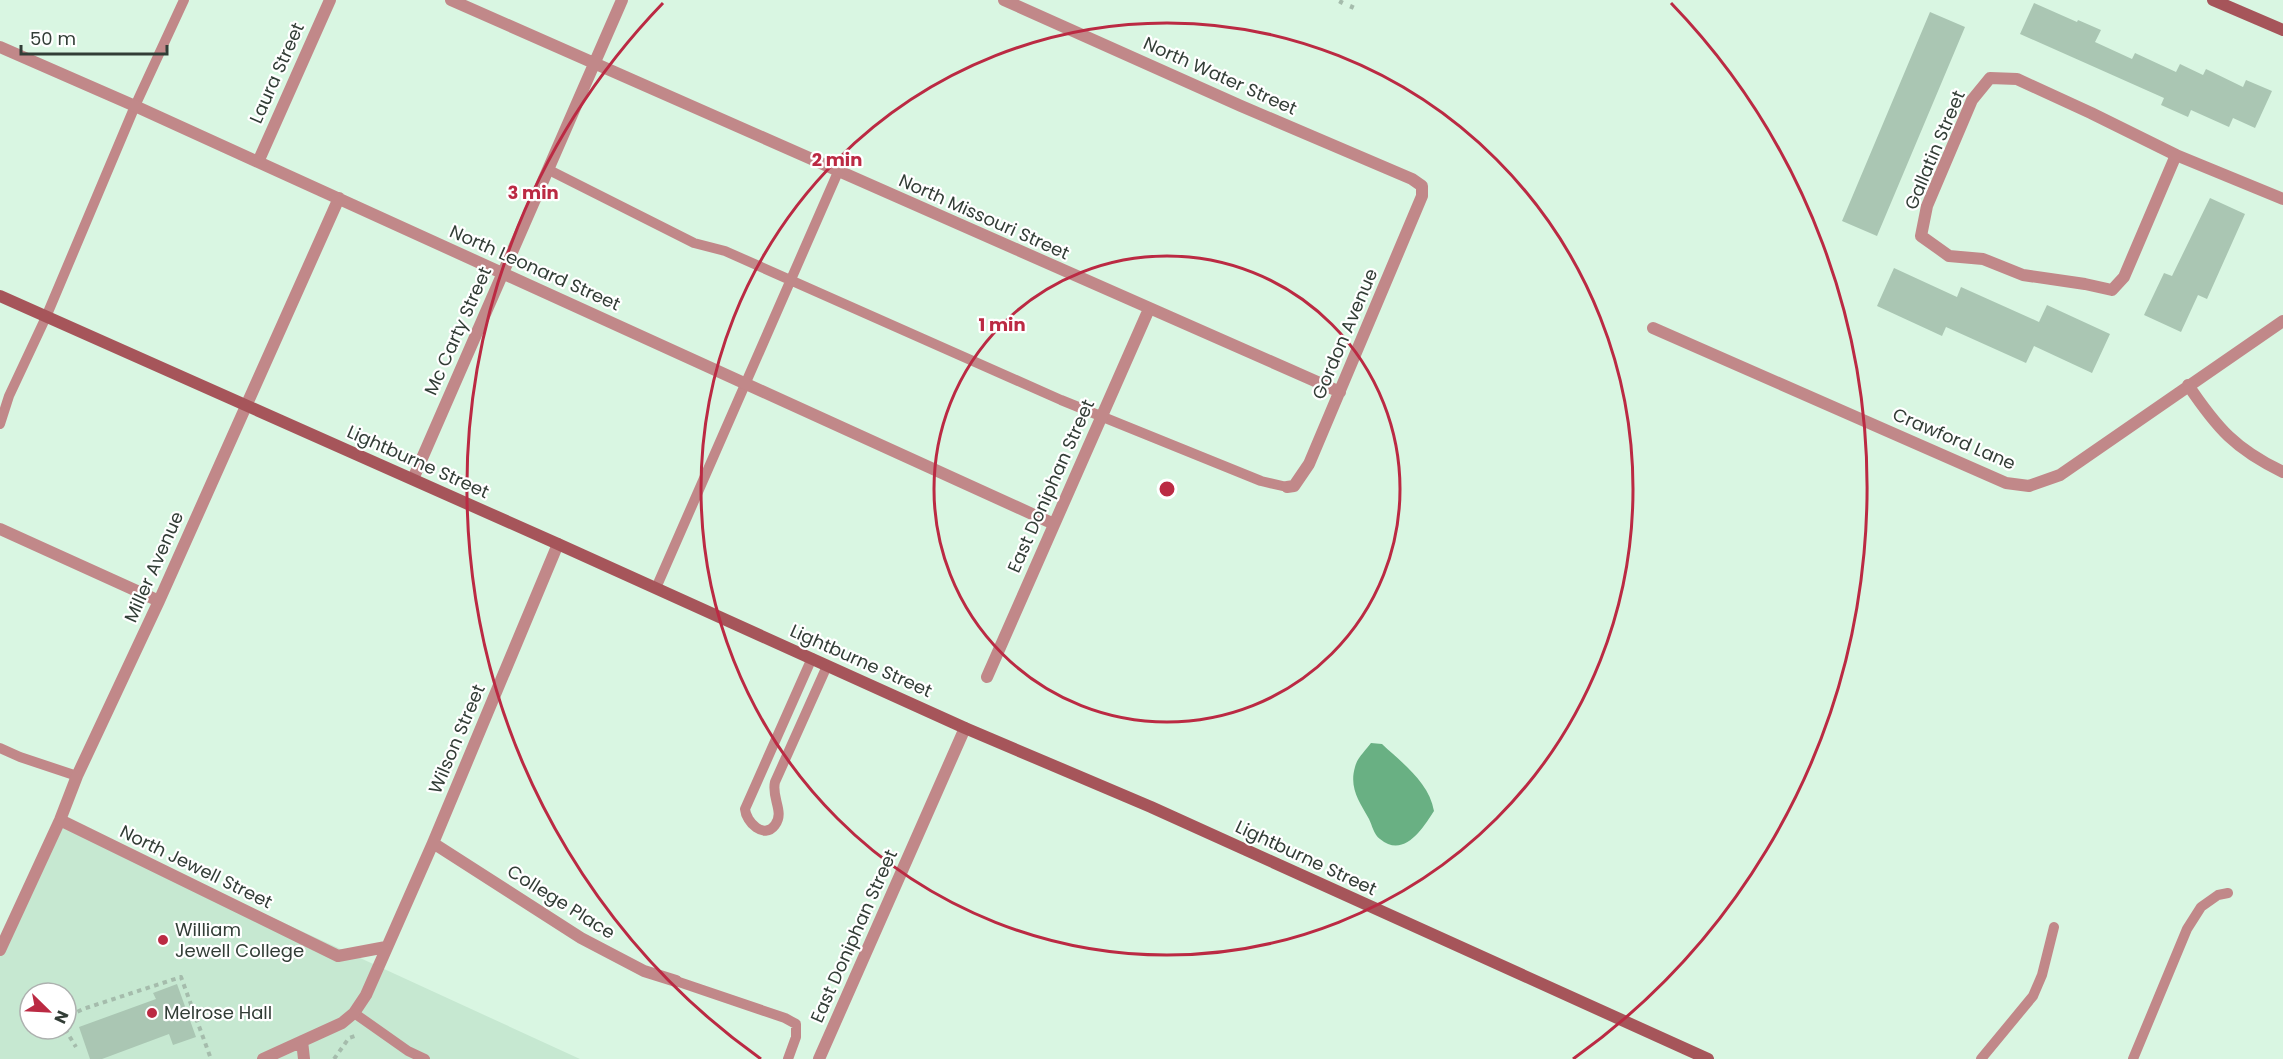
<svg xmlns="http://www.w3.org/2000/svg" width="2283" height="1059" font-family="Poppins,sans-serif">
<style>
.built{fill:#c6e8d1;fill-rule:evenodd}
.water{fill:#69b083}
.building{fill:#aac6b3}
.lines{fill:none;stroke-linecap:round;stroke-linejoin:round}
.path{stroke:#a5bcac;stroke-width:4;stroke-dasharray:4.5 4.5;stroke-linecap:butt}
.lane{stroke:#c18889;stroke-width:10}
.street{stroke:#c18889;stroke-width:12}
.secondary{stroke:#a6555a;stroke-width:12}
.ring{fill:none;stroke:#bb2a43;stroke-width:3}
.poi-dot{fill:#bb2a43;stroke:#fff;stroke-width:2}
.labels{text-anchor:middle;stroke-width:4.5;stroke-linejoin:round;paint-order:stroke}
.street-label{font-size:18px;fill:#323d36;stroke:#fff}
.poi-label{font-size:18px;fill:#323d36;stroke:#fff;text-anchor:start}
.centre{fill:#bb2a43;stroke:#fff;stroke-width:3}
.ring-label{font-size:18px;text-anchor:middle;font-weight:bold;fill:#bb2a43;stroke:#fff;stroke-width:4.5;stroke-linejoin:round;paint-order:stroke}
</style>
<rect width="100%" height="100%" fill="#d9f6e2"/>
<path class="built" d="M60 820 580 1059H0V939ZM30 993H66V1029H30Z"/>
<path class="water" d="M1371 743 1382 744C1402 763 1429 782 1434 811 1423 828 1404 859 1380 839 1374 835 1372 825 1369 819 1359 801 1349 788 1355 767 1357 758 1366 750 1371 743Z"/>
<path class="building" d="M2034 3 2077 22 2078 20 2101 30 2095 42 2132 59 2135 53 2176 72 2180 64 2203 75 2206 69 2243 87 2246 80 2272 91 2255 128 2233 118 2229 127 2191 110 2188 117 2161 105 2164 98 2020 34Z
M1930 12 1965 27 1877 236 1842 221Z
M2210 198 2245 214 2207 299 2198 295 2181 332 2144 315 2164 273 2172 276Z
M1894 268 1957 297 1961 287 2039 322 2047 305 2110 334 2092 373 2034 346 2026 363 1946 327 1942 336 1877 306Z
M177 984 196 1037 173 1045 169 1034 102 1059H90L79 1027 156 999 153 993Z"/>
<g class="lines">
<path class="path" d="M1340 4 1342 0
M1351 9 1354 2
M66 1024 69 1016 83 1009 181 977 211 1059
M65 1029 76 1047
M334 1059 349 1038 358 1035"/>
<path class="lane" d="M549 170 694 243 725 251 1061 400 1261 481 1287 487
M0 424 9 396 46 317 135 106 184 0
M656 588 838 172
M812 658 745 809C746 822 764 840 775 825 785 812 771 798 775 782L827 666
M0 748 20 757 77 776
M676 981 785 1018 796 1024V1037L788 1059
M354 1013 408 1051 425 1059
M1981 1059 2033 996 2042 975 2054 927
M2133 1059 2187 929 2201 907 2218 895 2228 893"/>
<path class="street" d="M451 0 1340 392
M1004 0 1241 106 1412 179 1422 186V196L1309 464 1294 486 1287 487
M0 47 135 106 1054 524
M1990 78 2017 79 2091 113 2176 155 2124 277 2112 290 2085 284 2023 275 1983 259 1949 256 1921 236 1927 206 1972 100Z
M2176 155 2283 199
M258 162 330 0
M1653 328 2006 483 2029 486 2060 475 2283 321
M2188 385C2217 428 2235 449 2283 472
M413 479 622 0
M0 529 159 601
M987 677 1149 309
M60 820 338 956 386 947
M433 843 581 938 644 971 676 981
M0 950 60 820 77 776 159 601 339 198
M302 1041 304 1059
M263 1059 342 1023 354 1013 366 995 433 843 558 544
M819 1059 965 728"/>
<path class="secondary" d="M2213 0 2283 30
M0 296 558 544 965 728 1151 807 1708 1059"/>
</g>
<g class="ring">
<circle cx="1167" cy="489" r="233"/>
<circle cx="1167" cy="489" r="466"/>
<path d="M761 1059A700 700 0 0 1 663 3M1671 3A700 700 0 0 1 1573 1059"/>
</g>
<g class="poi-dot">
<circle cx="163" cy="940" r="6"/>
<circle cx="152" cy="1013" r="6"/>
</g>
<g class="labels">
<g class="street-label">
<text transform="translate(277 73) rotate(-66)" y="6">Laura Street</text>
<text transform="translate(1220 76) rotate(24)" y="6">North Water Street</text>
<text transform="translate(1935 150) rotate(-67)" y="6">Gallatin Street</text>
<text transform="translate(984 217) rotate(24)" y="6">North Missouri Street</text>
<text transform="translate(535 268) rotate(24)" y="6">North Leonard Street</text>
<text transform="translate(458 331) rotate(-66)" y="6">Mc Carty Street</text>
<text transform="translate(1345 334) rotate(-67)" y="6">Gordon Avenue</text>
<text transform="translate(1954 439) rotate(23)" y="6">Crawford Lane</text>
<text transform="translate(418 462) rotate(24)" y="6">Lightburne Street</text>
<text transform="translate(1051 486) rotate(-66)" y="6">East Doniphan Street</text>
<text transform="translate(154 567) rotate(-66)" y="6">Miller Avenue</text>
<text transform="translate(861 661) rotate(24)" y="6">Lightburne Street</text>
<text transform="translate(457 739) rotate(-67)" y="6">Wilson Street</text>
<text transform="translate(1306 858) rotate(25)" y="6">Lightburne Street</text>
<text transform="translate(196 867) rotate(26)" y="6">North Jewell Street</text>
<text transform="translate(561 902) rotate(32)" y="6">College Place</text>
<text transform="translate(854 936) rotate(-66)" y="6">East Doniphan Street</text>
</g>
<g class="poi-label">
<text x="175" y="936">William<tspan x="175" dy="21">Jewell College</tspan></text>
<text x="164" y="1019">Melrose Hall</text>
</g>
</g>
<circle cx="1167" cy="489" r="9" class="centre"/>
<g class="ring-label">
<text x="837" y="166">2 min</text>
<text x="533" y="199">3 min</text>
<text x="1002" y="331">1 min</text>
</g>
<g transform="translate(48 1011) rotate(114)"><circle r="28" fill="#ffffff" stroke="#adb1af" stroke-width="1.5"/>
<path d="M0-4.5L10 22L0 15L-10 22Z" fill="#bb2a43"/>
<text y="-9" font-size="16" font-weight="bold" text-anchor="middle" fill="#323d36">N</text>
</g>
<path d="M21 45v9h146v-9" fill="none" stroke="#323d36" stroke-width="3"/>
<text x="30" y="45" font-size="18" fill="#323d36" stroke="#ffffff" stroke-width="4.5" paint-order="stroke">50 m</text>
</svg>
